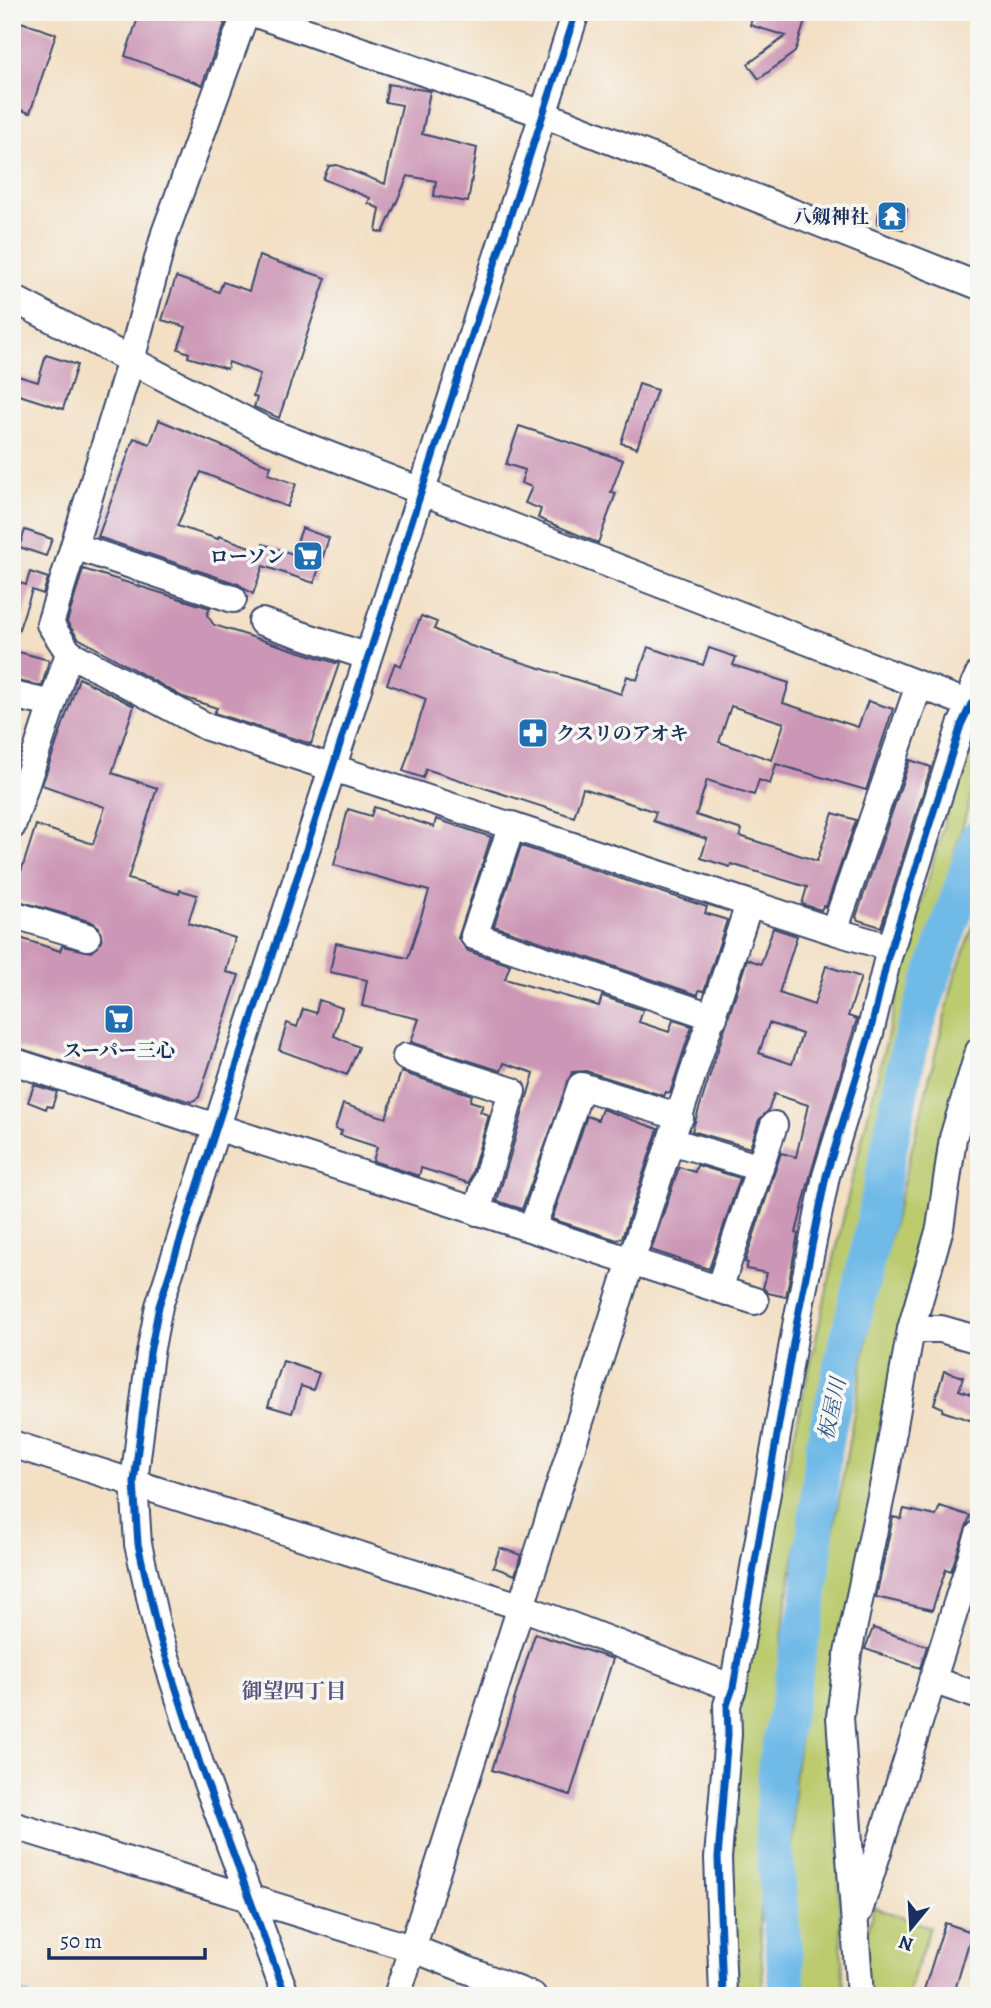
<svg xmlns="http://www.w3.org/2000/svg" width="991" height="2008" font-family="Alegreya,'Noto Serif JP',serif">
<style>
.green{fill:#bbcb6e;stroke:#6b7d66;stroke-width:2}
.lines{fill:none;stroke-linecap:round;stroke-linejoin:round}
.stream{stroke:#6fbae8;stroke-width:6}
.river{stroke:#6fbae8;stroke-width:37}
.building{fill:#cc97b6;fill-rule:evenodd}
.minor-casing{stroke:#3b496d;stroke-width:30}
.minor{stroke:#fff;stroke-width:26}
.cycleway-casing{stroke:#f6f6f2;stroke-width:11}
.cycleway{stroke:#0057b8;stroke-width:7}
.labels{text-anchor:middle;stroke-width:7;stroke-linejoin:round;paint-order:stroke}
.poi-label{font-size:19px;font-weight:bold;fill:#1b2f5e;stroke:#f6f6f2;text-anchor:end}
.water-label{font-size:21px;font-style:italic;fill:#345987;stroke:#f6f6f2}
.neighbourhood-label{font-size:21px;font-weight:bold;fill:#59537d;stroke:#f6f6f2}
</style>
<rect width="100%" height="100%" fill="#f6f6f2"/>
<filter id="ink" filterUnits="userSpaceOnUse"><feTurbulence type="fractalNoise" baseFrequency=".0143" numOctaves="2"/><feDisplacementMap in="SourceGraphic" scale="14" xChannelSelector="R" yChannelSelector="G"/><feConvolveMatrix kernelMatrix="1 2 1 2 8 2 1 2 1" color-interpolation-filters="sRGB"/></filter>
<filter id="wash" filterUnits="userSpaceOnUse"><feTurbulence type="fractalNoise" baseFrequency=".00686" numOctaves="4" result="noise"/><feDisplacementMap in="SourceGraphic" scale="28" xChannelSelector="R" yChannelSelector="G"/><feGaussianBlur stdDeviation="1.57" result="paint"/><feColorMatrix in="noise" values="0 0 0 0 0 0 0 0 0 0 0 0 0 0 0 0 0 1.4 0 .05"/><feComposite in="paint" operator="in"/></filter>
<g filter="url(#wash)">
<rect width="100%" height="100%" fill="#f3dfc3"/>
<path class="green" d="M968 739 979 742V770L900 1040 823 1396 786 1604 771 1733 760 1927 764 1996H732L729 1972 736 1717 761 1582 850 1188 911 940Z
M979 909V1039L945 1139 904 1324 836 1709 839 1897 844 1996H803L791 1880 795 1771 809 1671 872 1309 954 979Z
M874 1907 930 1927 907 1996H867L863 1943Z"/>
<g class="lines">
<path class="stream" d="M12 1991 27 1996"/>
<path class="river" d="M788 1996 773 1838 776 1766 809 1599 824 1444 870 1245 909 1047 979 837"/>
</g>
<g id="blocks">
<path class="building" d="M140 12H193L225 23 202 85 125 56Z
M754 12H808L795 52 759 79 748 64 786 36 750 25Z
M12 19 56 34 30 113 12 107Z
M388 84 430 91 422 134 477 148 468 202 434 196 436 181 408 176 383 233 376 231 380 209 368 203 370 198 323 179 329 166 337 165 385 184 402 105 385 102Z
M880 204 907 209 903 229 877 224Z
M259 256 326 278 279 418 254 407 257 398 253 396 260 374 229 362 227 369 188 357 189 353 178 349 186 327 162 320 176 277 219 292 223 282 249 291Z
M46 355 77 365 63 409 13 393 18 376 38 382Z
M639 384 657 390 637 448 621 443Z
M159 420 271 466 268 474 296 484 287 507 201 472 177 526 218 539 219 536 261 551 263 544 293 554 302 528 329 538 314 583 263 566 253 594 238 584 98 537 134 438 150 444Z
M519 426 623 460 611 492 616 493 598 543 538 518 541 509 525 503 532 487 521 483 525 470 506 464Z
M25 530 52 539 46 556 19 547Z
M83 569 210 608 207 615 214 625 339 664 311 744 214 713 217 708 183 697 78 638 67 622Z
M30 572 48 578 43 594 32 590 15 641H12V580L26 585Z
M421 616 437 622 434 629 468 645 621 694 627 676 637 680 648 647 703 665 709 648 736 657 733 665 789 683 783 703 858 727 868 701 893 709 866 790 776 764 770 784 759 780 754 795 707 780 696 815 742 830 740 836 817 861 833 813 856 820 826 907 823 906 821 910 802 904 807 887 731 864 730 867 701 858 707 839 653 821 656 812 583 788 574 817 426 769 423 778 403 771 426 699 387 684 395 663 401 666ZM731 706 784 723 772 760 719 742Z
M15 651 49 660 42 686 12 680Z
M79 678 134 706 112 773 157 788 128 879 179 894 180 890 197 895 188 923 235 938 226 972 239 975 199 1097 191 1102 12 1046V931L21 933 20 938 60 951 62 946 91 952 102 941 99 927 92 922 12 899V872L20 875 36 825 93 844 105 807 42 785Z
M910 760 931 767 881 927 858 920 856 917Z
M374 807 434 827 436 819 491 837 458 938 468 951 510 965 505 979 599 1006 602 996 643 1010 639 1022 669 1032 673 1020 692 1026 670 1093 666 1092 664 1096 586 1071 572 1072 522 1209 497 1201 534 1073 504 1063 501 1071 411 1042 419 1019 362 1006 367 980 330 972 336 943 408 958 429 891 334 865 348 809 371 816Z
M521 846 707 907 705 913 727 920 704 991 699 990 698 995 494 926Z
M773 928 797 936 779 993 814 1005 826 966 861 977 848 1016 857 1019 811 1173 796 1233 798 1234 786 1297 768 1293 763 1288 767 1273 746 1269 748 1263 745 1262 781 1153 796 1157 808 1105 774 1094 768 1111 759 1120 750 1148 692 1131 747 959 761 964ZM769 1023 802 1034 792 1064 759 1053Z
M319 1000 342 1008 334 1036 359 1047 347 1075 279 1050 287 1023 297 1027 303 1009 316 1013Z
M401 1072 472 1095 470 1101 483 1105 480 1112 489 1115 469 1183 421 1168 419 1176 373 1161 377 1147 340 1135 342 1131 335 1129 343 1104 386 1118Z
M34 1085 57 1092 52 1107 47 1106 46 1109 28 1102Z
M602 1109 658 1129 622 1238 617 1240 552 1219 587 1116 598 1120Z
M697 1165 740 1178 709 1269 651 1250 679 1167 695 1172Z
M283 1361 319 1373 313 1390 301 1386 292 1413 268 1406Z
M944 1371 963 1377 959 1390 979 1397V1423L942 1411 943 1408 934 1404Z
M940 1506 970 1516 951 1571 946 1569 932 1610 876 1597 893 1517 901 1519 904 1509 936 1516Z
M500 1548 521 1555 515 1575 493 1567Z
M873 1628 927 1646 920 1668 865 1649Z
M535 1634 613 1659 570 1795 492 1770Z
M945 1923 972 1932 958 1980 953 1996H922Z"/>
</g>
</g>
<g filter="url(#ink)">
<use href="#blocks" fill-opacity="0" stroke="#3b496d" stroke-width="2"/>
<g class="lines">
<g class="minor-casing">
<path id="minor" d="M250 12 543 114 979 286
M12 298 264 430 979 708
M74 546 233 599
M262 622 366 656
M69 653 207 727 834 931 917 691
M974 685 979 674
M12 695 52 704
M512 825 474 936 714 1017
M12 826 69 653 50 624 131 360 165 233 246 12
M12 914 87 937
M834 931 891 948
M406 1057 512 1091 477 1212
M12 1061 755 1301
M671 1141 760 1168
M532 1229 581 1086 680 1117
M719 1289 774 1125
M911 1329H941L979 1340
M12 1444 522 1607 733 1688
M932 1680 979 1696
M12 1825 414 1949 533 1996
M859 1911 979 1534
M286 1996 201 1767 158 1632 138 1544 134 1482 150 1353 159 1306 576 12
M397 1996 631 1261 749 904
M723 1996 718 1858 728 1734 727 1705 733 1688 796 1326 826 1176 870 1033 888 957 961 725 971 704
M860 1996 840 1717 848 1653 884 1482 911 1329 940 1228 953 1138 979 1051"/>
</g>
<use href="#minor" class="minor"/>
<g class="cycleway-casing">
<path id="cycleway" d="M286 1996 201 1767 158 1632 138 1544 134 1482 150 1353 159 1306 576 12
M723 1996 718 1858 728 1734 727 1705 733 1688 796 1326 826 1176 870 1033 888 957 961 725 971 704"/>
</g>
<use href="#cycleway" class="cycleway"/>
</g>
</g>
<defs>
<g id="temple-square" transform="scale(1.575)"><rect x="-9" y="-9" width="18" height="18" rx="4" fill="#1f6fb2" stroke="#f6f6f2"/><path d="M0-6L5-2H3V0L6.5 2.5H4V6H1.5V3h-3V6H-4V2.5H-6.5L-3 0V-2H-5Z" fill="#fff"/></g>
<g id="supermarket-square" transform="scale(1.575)"><rect x="-9" y="-9" width="18" height="18" rx="4" fill="#1f6fb2" stroke="#f6f6f2"/><path d="M-6-5.5h2.5l.6 2H6L4.5 2H-2.5L-4.4-4H-6ZM-1.5 3.2a1.3 1.3 0 1 0 .1 0ZM3 3.2a1.3 1.3 0 1 0 .1 0Z" fill="#fff"/></g>
<g id="pharmacy-square" transform="scale(1.575)"><rect x="-9" y="-9" width="18" height="18" rx="4" fill="#1f6fb2" stroke="#f6f6f2"/><path d="M-2-6h4v4h4v4h-4v4h-4v-4h-4v-4h4Z" fill="#fff"/></g>
</defs>
<g fill-rule="evenodd">
<use href="#temple-square" x="892" y="216"/>
<use href="#supermarket-square" x="308" y="556"/>
<use href="#pharmacy-square" x="533" y="733"/>
<use href="#supermarket-square" x="119" y="1019"/>
</g>
<g class="labels">
<g class="poi-label">
<text x="869" y="223">八剱神社</text>
<text x="285" y="563">ローソン</text>
<text x="556" y="740" text-anchor="start">クスリのアオキ</text>
<text x="119" y="1057" text-anchor="middle">スーパー三心</text>
</g>
<g class="water-label">
<text transform="translate(832 1409) rotate(-78)" y="7">板屋川</text>
</g>
<g class="neighbourhood-label">
<text x="294" y="1698">御望四丁目</text>
</g>
</g>
<rect width="991" height="2008" fill="none" stroke="#f6f6f2" stroke-width="42"/>
<g transform="translate(911 1928) rotate(198)" stroke="#f6f6f2" stroke-width="5" paint-order="stroke">
<path d="M0-5L12 26L0 18L-12 26Z" fill="#1b2f5e"/>
<text y="-10" font-size="19" font-weight="bold" text-anchor="middle" fill="#1b2f5e">N</text>
</g>
<path d="M49 1948v10h156v-10" fill="none" stroke="#1b2f5e" stroke-width="3.5"/>
<text x="60" y="1948" font-size="21" fill="#1b2f5e" stroke="#f6f6f2" stroke-width="5" paint-order="stroke">50 m</text>
</svg>
